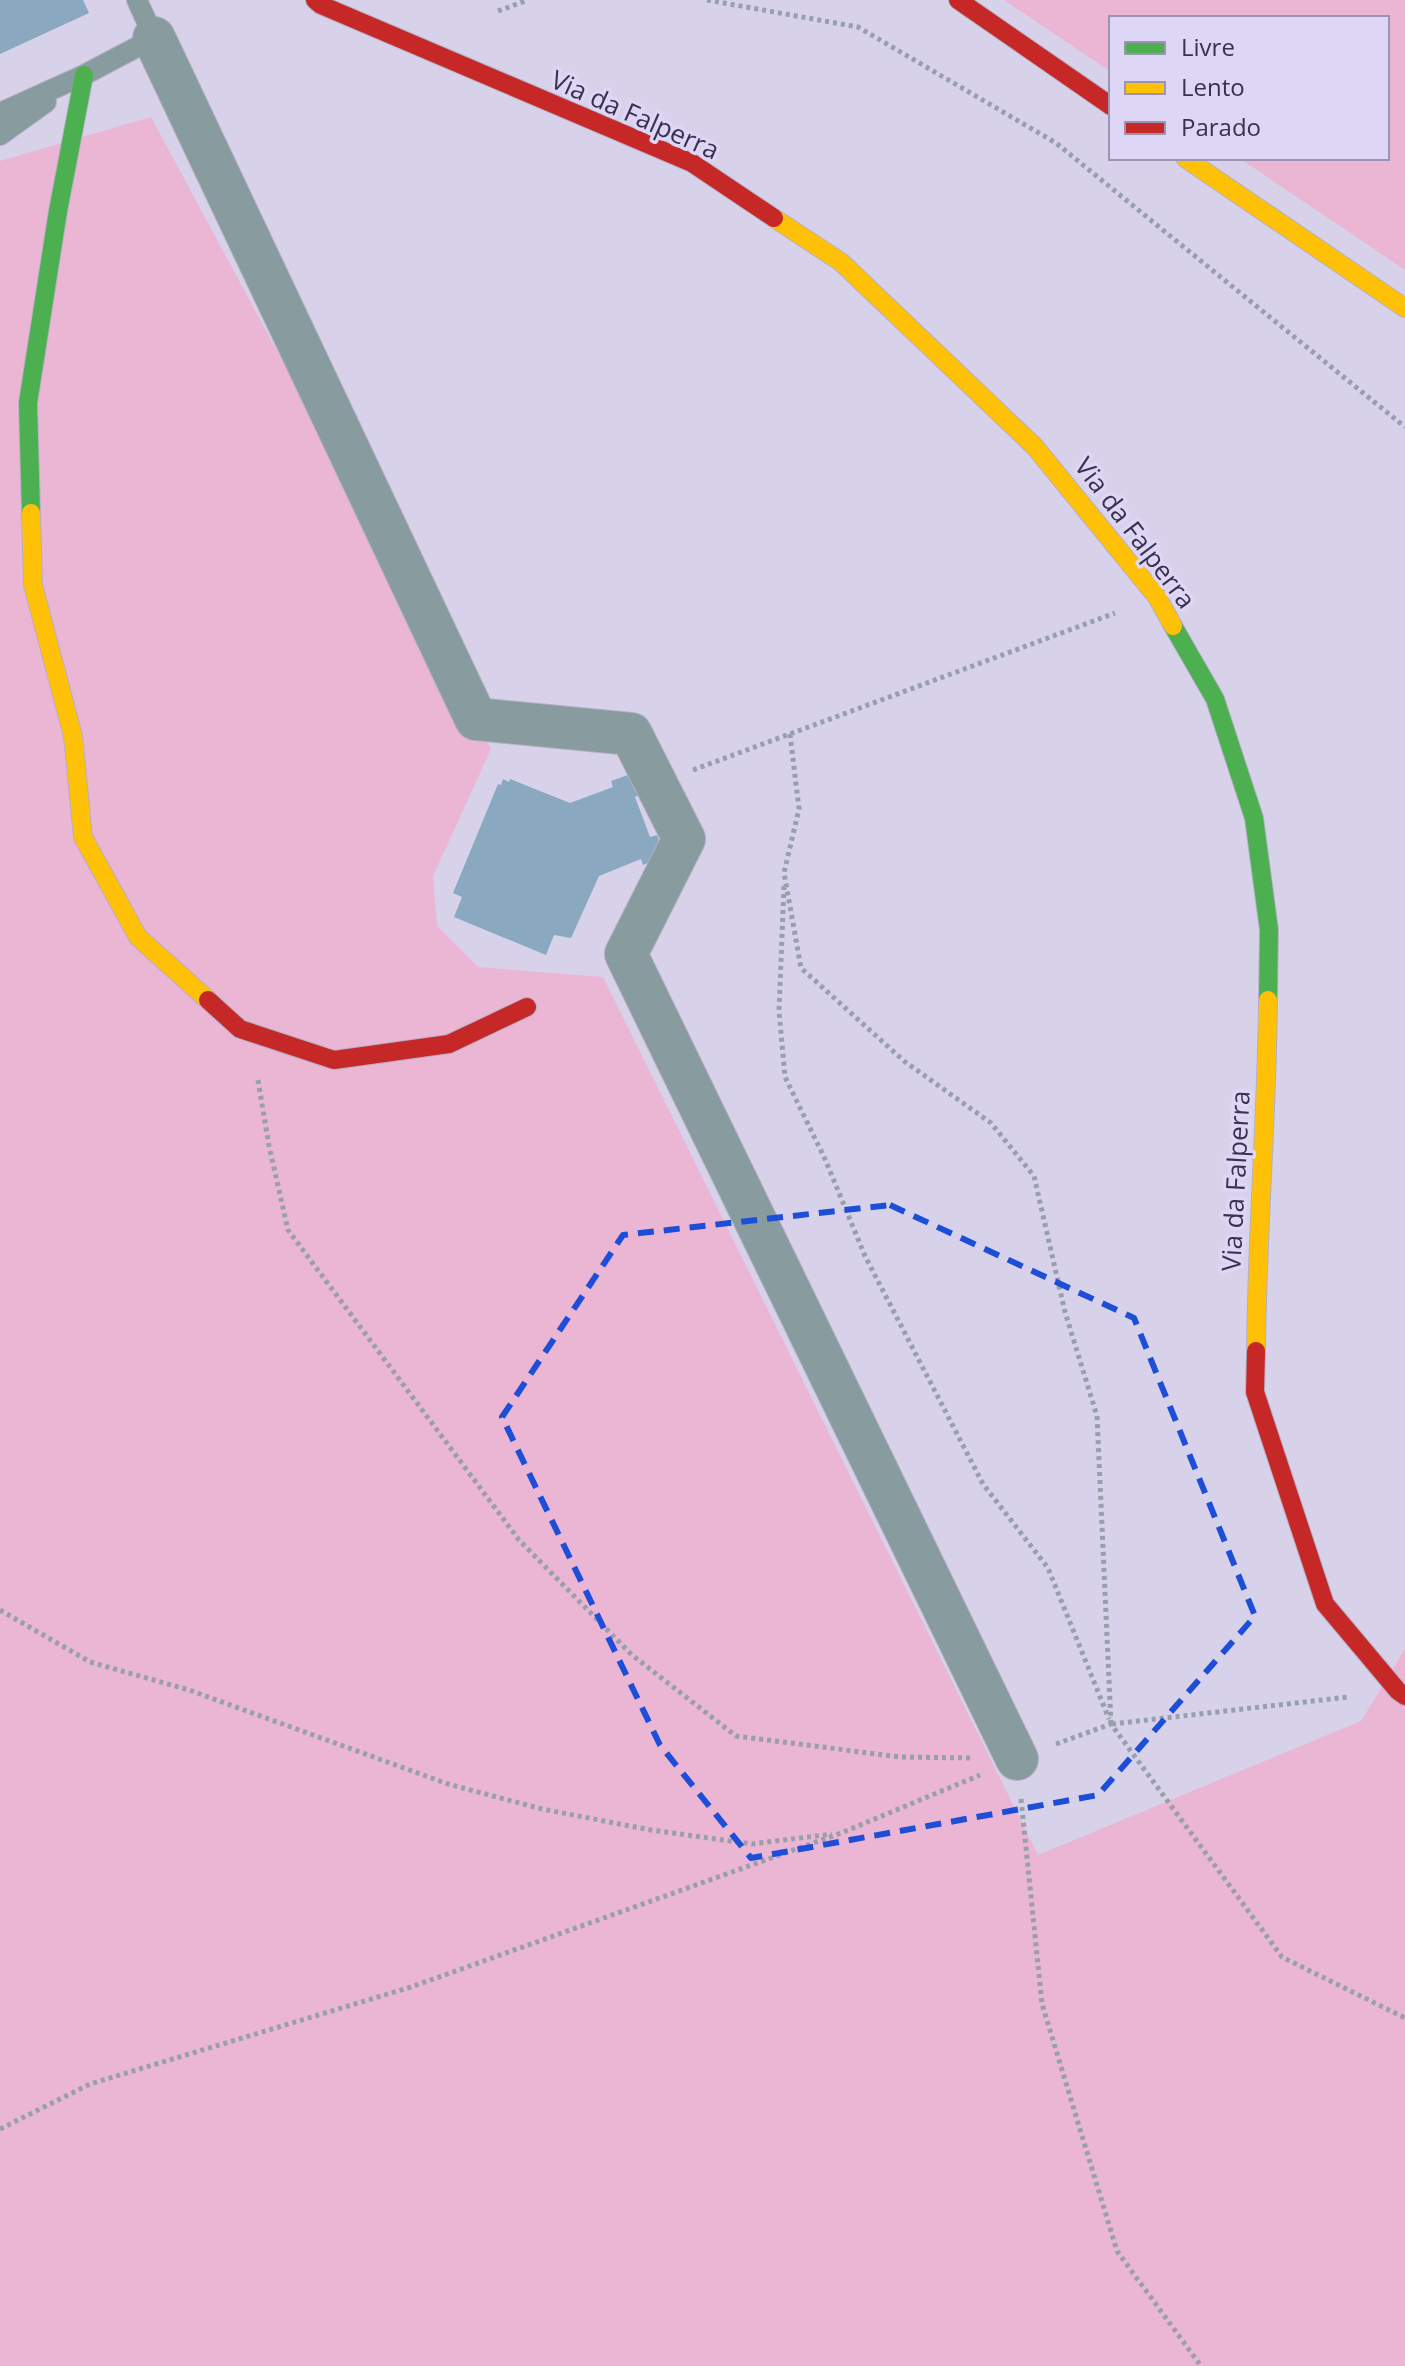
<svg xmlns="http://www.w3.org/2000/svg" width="1405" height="2366" font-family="'Open Sans',sans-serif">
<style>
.green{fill:#ebb5d4}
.building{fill:#8aa8bf}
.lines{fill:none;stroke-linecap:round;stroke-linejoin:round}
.lane-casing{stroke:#b5b0c6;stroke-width:22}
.street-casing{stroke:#b5b0c6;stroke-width:44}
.fast-casing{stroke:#b5b0c6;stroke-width:20}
.slow-casing{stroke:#b5b0c6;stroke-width:20}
.jam-casing{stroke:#b5b0c6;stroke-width:20}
.path{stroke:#97a0aa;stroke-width:5;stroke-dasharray:4 4;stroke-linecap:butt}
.lane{stroke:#889b9f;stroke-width:20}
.street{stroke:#889b9f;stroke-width:42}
.fast{stroke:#4caf50;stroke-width:18}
.slow{stroke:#ffc107;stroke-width:18}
.jam{stroke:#c62828;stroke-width:18}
.marked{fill:none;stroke:#1d4ed8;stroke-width:6;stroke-dasharray:16 10;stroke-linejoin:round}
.labels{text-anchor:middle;stroke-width:7;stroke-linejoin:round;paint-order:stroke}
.street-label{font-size:26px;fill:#39314f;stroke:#ddd6f5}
</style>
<rect width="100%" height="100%" fill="#d7d2ea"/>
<path class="green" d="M1004 0H1405V270L1239 158H1387V18H1111V72Z
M151 117 491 749 433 876 437 926 478 967 603 977 1038 1855 1361 1721 1405 1649V2366H0V161Z"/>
<path class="building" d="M0 0H83L89 13 0 54Z
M633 773 642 794 635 797 650 837 657 835 665 856 643 865 641 859 599 876 571 938 554 935 546 955 454 917 462 897 453 893 498 784 501 785 503 779 509 782 510 779 570 803 613 787 611 781Z"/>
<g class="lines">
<g class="lane-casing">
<path id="lane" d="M0 113 84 75 154 38 137 0
M0 135 46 102"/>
</g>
<g class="street-casing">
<path id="street" d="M154 38 476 719 631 734 684 839 626 954 1017 1759"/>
</g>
<g class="fast-casing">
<path id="fast" d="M31 513 28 403 58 211 84 75
M1173 626 1215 699 1254 818 1269 930 1268 1000"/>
</g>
<g class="slow-casing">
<path id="slow" d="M1185 158 1405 308
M774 218 841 262 1035 447 1157 597 1173 626
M31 513 33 585 73 736 83 837 138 937 208 1000
M1256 1351C1257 1234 1267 1117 1268 1000"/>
</g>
<g class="jam-casing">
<path id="jam" d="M315 0 321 5 692 163 774 218
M958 0 1111 106
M208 1000 240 1029 334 1060 449 1044 527 1007
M1256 1351 1255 1392 1325 1604 1398 1691 1405 1696"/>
</g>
<path class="path" d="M707 0 858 27 1056 143 1405 427
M498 11 528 0
M790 734 799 809 784 873 801 968 904 1061 991 1123 1034 1176 1065 1312 1097 1416 1111 1724
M693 770 1115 613
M784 886 779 1011 785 1077 825 1159 865 1256 983 1484 1048 1568 1109 1719
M258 1080 269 1146 288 1230 519 1540 632 1655 736 1736 900 1757 972 1758
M0 1610 90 1662 189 1690 448 1784 542 1809 651 1830 752 1844 832 1834
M1112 1724 1348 1697
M1056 1744 1111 1724 1282 1957 1405 2018
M1021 1799 1042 2004 1117 2251 1201 2366
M0 2129 90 2084 411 1987 841 1833 980 1775"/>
<use href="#lane" class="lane"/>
<use href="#street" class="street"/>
<use href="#fast" class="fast"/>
<use href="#slow" class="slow"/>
<use href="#jam" class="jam"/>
</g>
<path class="marked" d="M890 1205 1134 1318 1255 1616 1098 1795 751 1858 660 1745 502 1417 623 1235Z"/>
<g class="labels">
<g class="street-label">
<text transform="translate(635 115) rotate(24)" y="9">Via da Falperra</text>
<text transform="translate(1135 533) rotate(53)" y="9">Via da Falperra</text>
<text transform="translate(1236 1181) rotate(-87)" y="9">Via da Falperra</text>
</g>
</g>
<rect x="1109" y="16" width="280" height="144" fill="#ddd6f5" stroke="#9b94b3" stroke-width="2"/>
<rect x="1125" y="42" width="40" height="12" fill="#4caf50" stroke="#9b94b3" stroke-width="2"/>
<text x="1181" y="56" font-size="24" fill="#39314f">Livre</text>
<rect x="1125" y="82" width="40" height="12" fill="#ffc107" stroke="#9b94b3" stroke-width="2"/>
<text x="1181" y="96" font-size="24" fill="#39314f">Lento</text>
<rect x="1125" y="122" width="40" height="12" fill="#c62828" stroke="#9b94b3" stroke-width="2"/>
<text x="1181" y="136" font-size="24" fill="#39314f">Parado</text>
</svg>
